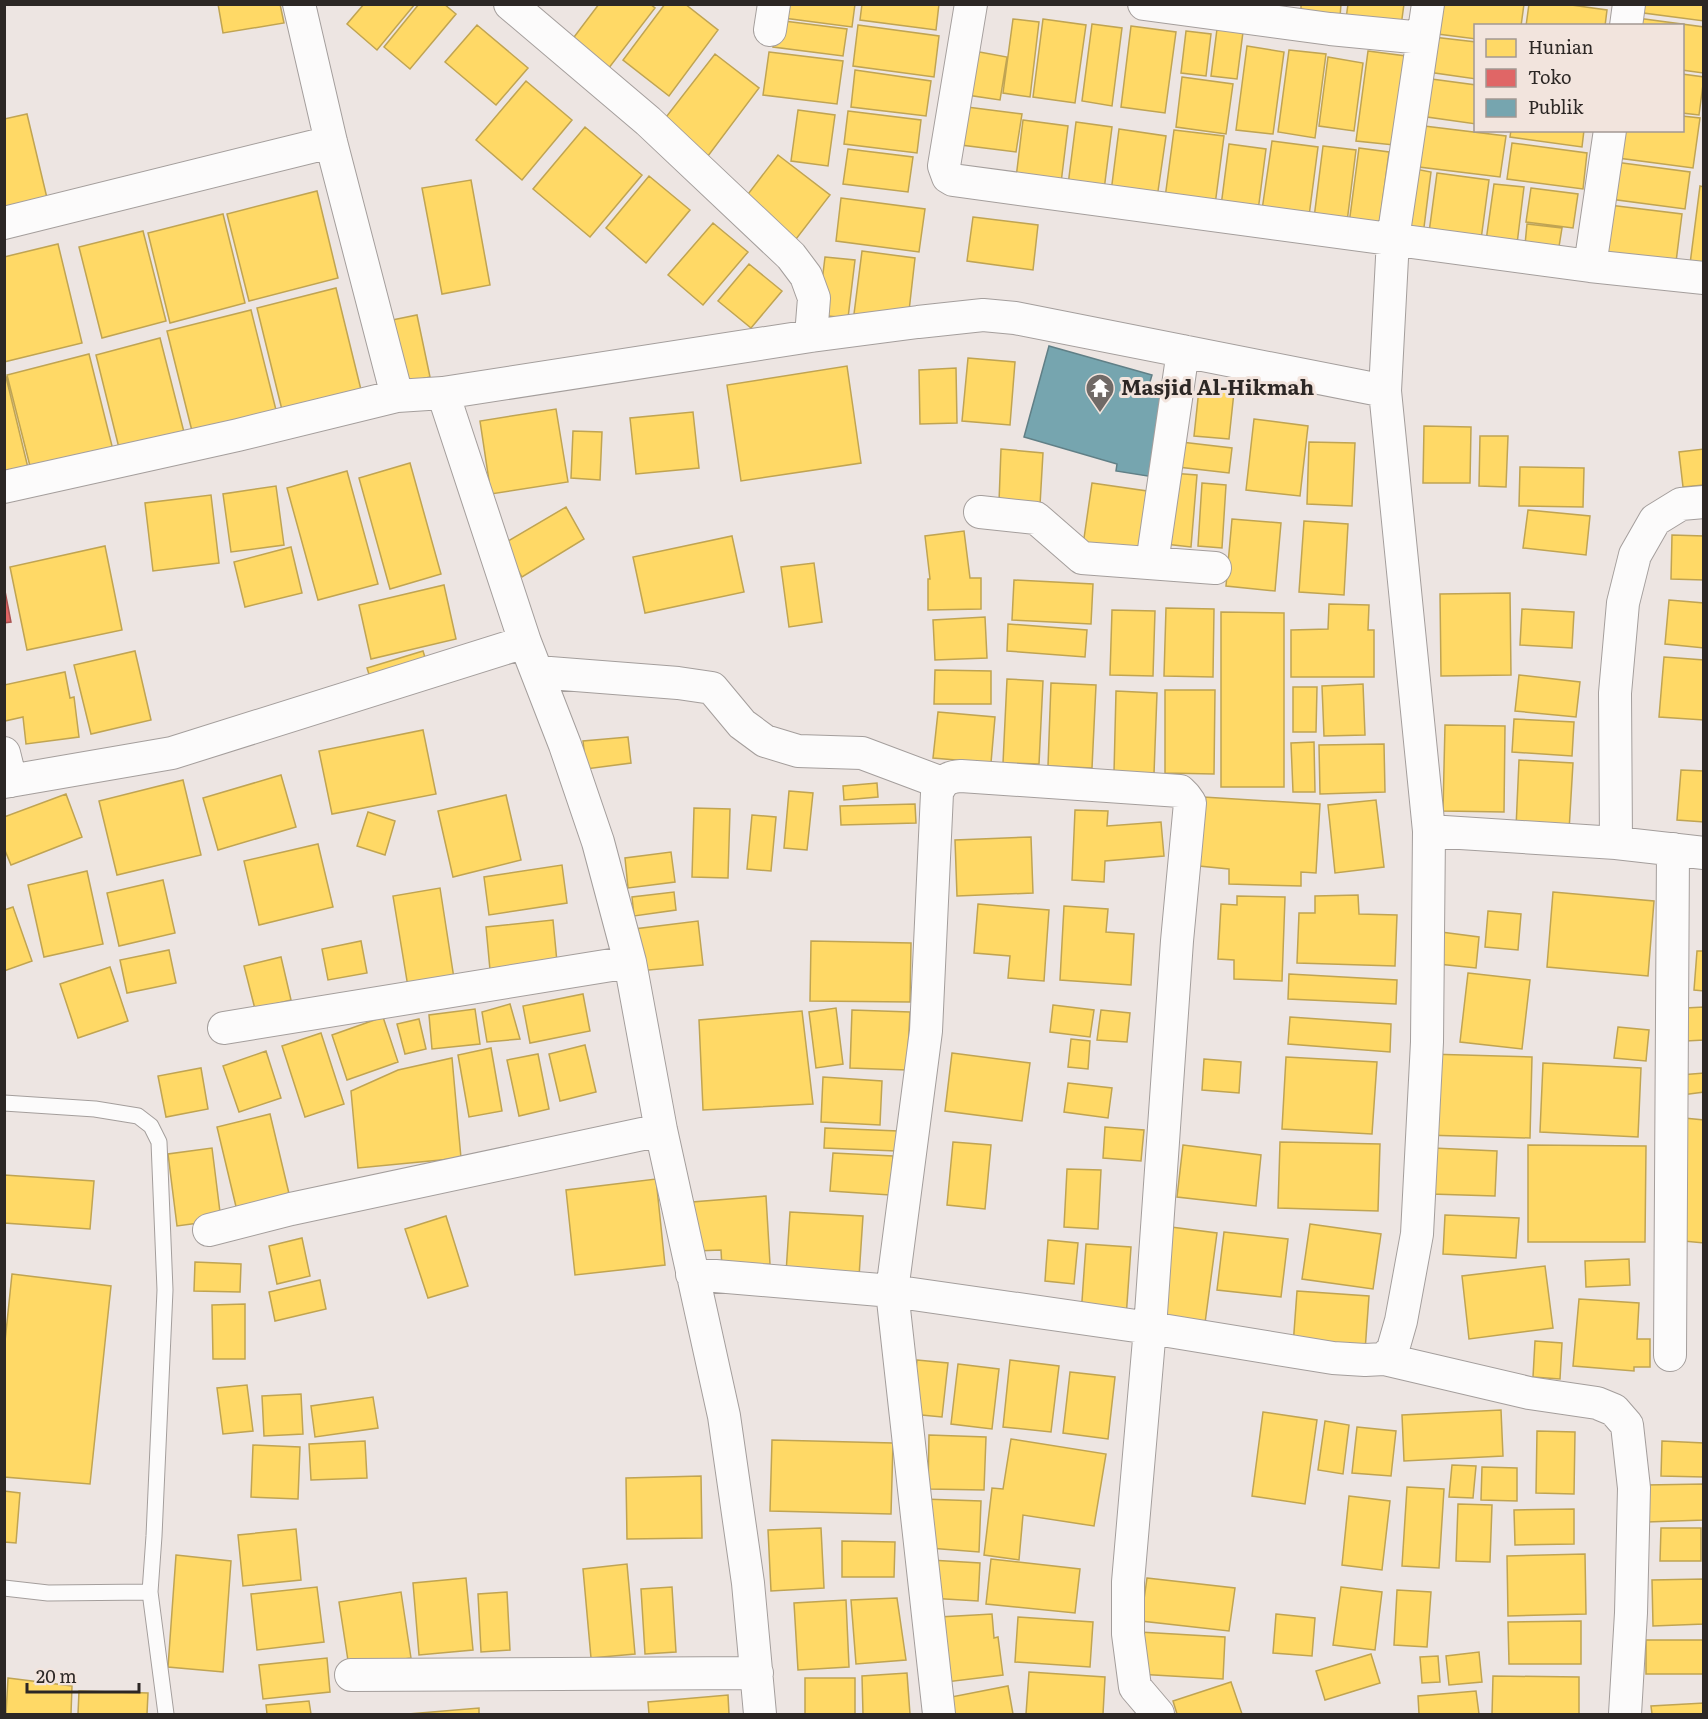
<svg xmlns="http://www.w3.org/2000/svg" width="1708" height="1719" font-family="Literata,serif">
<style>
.homes{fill:#ffd966;stroke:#c0a452;stroke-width:1.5}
.shops{fill:#e06666;stroke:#aa5352;stroke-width:1.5}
.public{fill:#76a5af;stroke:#607f86;stroke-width:1.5}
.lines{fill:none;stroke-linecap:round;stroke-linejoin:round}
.service-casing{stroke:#a49e9c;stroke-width:17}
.minor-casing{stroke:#a49e9c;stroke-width:34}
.service{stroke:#fcfbfb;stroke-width:15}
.minor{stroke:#fcfbfb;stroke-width:32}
.labels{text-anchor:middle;stroke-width:6;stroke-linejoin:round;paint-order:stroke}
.poi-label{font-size:21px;font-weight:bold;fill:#2c2725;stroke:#f2e4dd;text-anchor:start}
</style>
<rect width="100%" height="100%" fill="#ede5e2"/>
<path class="homes" d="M218 4H280L284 23 223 33Z
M364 4H415L377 50 347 24Z
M419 4H444L456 14 410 69 384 47Z
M599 4H650L655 8 605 73 568 45Z
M665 4H685L718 30 669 96 623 60Z
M777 4H855L852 27 776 17Z
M862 4H939L936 30 860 20Z
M1301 4H1341L1340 17 1301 11Z
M1348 4H1404L1401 26 1346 19Z
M1434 4H1524L1521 26H1476V39L1430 33Z
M1529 4H1564L1607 10 1605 26H1526Z
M1637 4H1704V21L1636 12Z
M1637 18 1704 27 1703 73 1682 70V26H1636Z
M1013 19 1039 22 1030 97 1003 93Z
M1043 19 1086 25 1075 103 1033 97Z
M776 20 847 29 843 56 773 47Z
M1092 24 1122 28 1112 106 1082 101Z
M477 25 528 68 496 105 445 62Z
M858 25 939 36 934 77 853 66Z
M1131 26 1176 32 1165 113 1121 107Z
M1217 29 1243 32 1237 79 1211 76Z
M1186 31 1211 34 1206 76 1181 73Z
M1433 37 1476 42V79L1428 72Z
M1247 46 1284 52 1273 134 1236 130Z
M1289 50 1326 54 1315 138 1278 132Z
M974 51 1007 57 1000 100 967 95Z
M1368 51 1406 56 1394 145 1356 141Z
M769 52 843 61 837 104 763 95Z
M715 54 759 88 708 156 663 121Z
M1328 57 1363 63 1354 131 1319 126Z
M855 70 931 81 926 116 851 107Z
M1682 74 1704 77 1699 115 1682 113Z
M1182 77 1233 84 1226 134 1176 127Z
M1424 78 1476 85V124L1420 116Z
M526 81 572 120 522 180 476 140Z
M959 106 1022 114 1016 152 953 144Z
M798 110 835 115 828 166 791 161Z
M848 111 921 120 917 153 844 144Z
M27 114 47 198 4 209V119Z
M1682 116 1700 118 1693 168 1618 158 1622 130H1682Z
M1023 120 1068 126 1061 183 1016 178Z
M1076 122 1112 127 1104 190 1068 185Z
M1416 125 1506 136 1500 177 1411 166Z
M585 127 642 175 590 237 533 189Z
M1119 129 1166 136 1157 198 1111 192Z
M1174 130 1224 136 1215 205 1165 198Z
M1511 130H1584L1582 147 1510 137Z
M1272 141 1318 147 1309 216 1262 210Z
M1512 143 1587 153 1583 189 1507 179Z
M1229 144 1266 149 1258 211 1221 206Z
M1323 146 1356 150 1347 222 1314 218Z
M1359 148 1389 152 1379 228 1349 224Z
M848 149 913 157 908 192 843 184Z
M778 155 830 195 793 243 742 202Z
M1615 162 1690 172 1685 209 1610 199Z
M1410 168 1431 172 1422 243 1400 240Z
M1437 173 1489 180 1480 247 1428 240Z
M649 176 690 210 646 263 606 228Z
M471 180 490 285 442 294 422 188Z
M1494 184 1524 187 1516 252 1485 248Z
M1700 186 1704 187V266L1690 264Z
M1531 188 1578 194 1573 228 1526 222Z
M317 191 338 278 249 301 227 214Z
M841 198 925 209 919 252 836 241Z
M1609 205 1682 214 1676 262 1603 252Z
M223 214 245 303 170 323 148 233Z
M973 217 1038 225 1033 270 967 261Z
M713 223 748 252 703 305 668 275Z
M1527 224 1562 228 1557 259 1524 255Z
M143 231 166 321 102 338 79 247Z
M58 244 82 343 4 362V257Z
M862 251 915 258 908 320 854 314Z
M825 257 855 260 848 318 818 315Z
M749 264 782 291 751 328 718 301Z
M336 288 363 398 284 418 257 308Z
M251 310 277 414 193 435 167 331Z
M417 315 430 377 399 384 387 321Z
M160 338 186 440 121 456 96 355Z
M89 354 114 454 32 474 7 375Z
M968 358 1015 362 1010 425 962 421Z
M847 366 861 463 741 481 727 385Z
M956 368 957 423 920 424 919 370Z
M6 377 29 472 4 479V378Z
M1199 389 1234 392 1229 439 1194 436Z
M556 409 568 482 491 494 480 421Z
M693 412 699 468 636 474 630 418Z
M1254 419 1308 426 1300 496 1246 490Z
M1424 426 1471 427 1470 483H1423Z
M573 431 602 432 600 480 571 478Z
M1480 436H1508L1506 487 1479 486Z
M1181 442 1232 448 1229 473 1178 467Z
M1309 442 1355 443 1352 506 1307 504Z
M1001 449 1043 453 1040 505 999 502Z
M1704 449V485L1683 487 1679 452Z
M410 463 441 574 390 589 359 478Z
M1520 467 1584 468 1583 507 1519 506Z
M347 471 378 584 318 600 287 488Z
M1171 473 1197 475 1191 547 1165 544Z
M1092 483 1154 492 1145 554 1083 545Z
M1202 483 1226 485 1222 548 1198 546Z
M276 486 284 545 231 552 223 494Z
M211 495 219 563 153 571 145 503Z
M566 507 584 539 522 577 503 544Z
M1528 510 1590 516 1586 555 1523 548Z
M1232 519 1281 523 1275 591 1226 586Z
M1304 521 1348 524 1344 595 1299 592Z
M964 531 970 578H981V609L928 610V579H930L925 536Z
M1672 535 1704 536V580L1671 579Z
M732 536 744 592 645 613 633 557Z
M105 546 122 630 27 650 10 567Z
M291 547 302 593 245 607 234 562Z
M814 563 822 622 789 627 781 567Z
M1014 580 1093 584 1091 624 1012 620Z
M444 585 456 639 371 659 359 605Z
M1510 593 1511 675 1441 676 1440 594Z
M1669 600 1704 603V648L1665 644Z
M1329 604 1369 605 1368 630H1374V677H1291V630L1328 629Z
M1166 608 1214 609 1213 677 1164 676Z
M1522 609 1574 612 1572 648 1520 645Z
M1112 610 1155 611 1153 676 1110 675Z
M1221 612 1284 613V787H1221Z
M985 617 987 658 935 660 933 620Z
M1008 624 1087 630 1085 657 1007 651Z
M135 651 151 720 91 734 74 665Z
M423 651 428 667 372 684 367 668Z
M1664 657 1704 660V720L1659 717Z
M935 670 991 671V704H934Z
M65 672 70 698 74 697 79 737 26 744 23 717 5 721 4 685Z
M1519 675 1580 682 1576 717 1515 711Z
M1007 679 1043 681 1039 764 1003 763Z
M1051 683 1096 685 1092 768 1048 766Z
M1363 684 1365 735 1324 736 1322 686Z
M1293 687H1317L1316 732H1293Z
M1165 690H1215L1214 774 1165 773Z
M1116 691 1157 693 1154 774 1114 773Z
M938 712 995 717 991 763 933 758Z
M1514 719 1574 722 1572 756 1512 752Z
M1445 725 1505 726 1504 812 1443 811Z
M423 730 436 794 332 814 319 751Z
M628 737 631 763 586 769 583 741Z
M1314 742 1315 792H1293L1291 743Z
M1384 744 1385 792 1320 794 1319 745Z
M1519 760 1573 763 1569 831 1516 828Z
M1681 770 1704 771V822L1677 820Z
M281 775 296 827 218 850 203 798Z
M183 780 201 855 117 875 99 801Z
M877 783 878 797 844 800 843 786Z
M789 791 813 793 807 850 784 848Z
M66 794 82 837 11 865 4 848V817Z
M506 795 521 860 453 877 438 811Z
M1203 797 1320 804 1316 873 1301 872V886L1229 884V869L1199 866Z
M1376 800 1384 867 1335 873 1328 805Z
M915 804 916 823 841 825 840 806Z
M694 808 730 809 728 878 692 877Z
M1075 810 1108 811 1107 826 1161 822 1164 856 1105 861 1104 882 1072 880Z
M368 812 395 821 385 855 357 846Z
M752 815 776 817 771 871 747 869Z
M1031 837 1033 893 957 896 955 840Z
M318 844 333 907 259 925 244 861Z
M671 852 675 882 628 888 625 858Z
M562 865 567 903 489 915 484 877Z
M87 871 103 944 44 957 28 885Z
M163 880 175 933 119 946 107 893Z
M440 888 455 985 409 993 393 896Z
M674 892 676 910 634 916 632 897Z
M1553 892 1654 901 1648 976 1547 967Z
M1358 895 1359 914 1397 915 1395 966 1297 963 1299 913H1315V896Z
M1237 896 1285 897 1282 981 1234 979V960L1218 959 1221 904 1237 905Z
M978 904 1049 910 1044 981 1008 978 1010 956 974 953Z
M1064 906 1108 909 1106 932 1134 934 1131 985 1060 980Z
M13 907 32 961 4 971V910Z
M1488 911 1521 914 1518 950 1485 947Z
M553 920 557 962 490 970 486 927Z
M698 921 703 965 638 971 634 929Z
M1441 932 1479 937 1476 968 1438 964Z
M361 941 367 973 328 980 322 949Z
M811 941 911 943 910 1002 810 1001Z
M169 950 176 983 127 993 120 960Z
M1697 951H1704V991L1694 990Z
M281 957 291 1000 255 1009 244 966Z
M110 967 128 1021 78 1038 60 984Z
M1468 973 1530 980 1522 1049 1460 1042Z
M1289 974 1397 980 1396 1004 1288 999Z
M583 994 590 1031 530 1043 523 1006Z
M510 1004 520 1039 487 1042 482 1012Z
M1053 1005 1094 1010 1090 1037 1050 1032Z
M1704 1007V1040L1686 1041 1685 1008Z
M836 1008 843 1064 816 1068 809 1012Z
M475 1009 480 1044 432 1049 429 1015Z
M852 1010 910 1012 907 1070 850 1068Z
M1101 1010 1130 1013 1127 1042 1097 1040Z
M802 1011 813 1104 703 1110 699 1020Z
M383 1017 398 1062 347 1080 332 1035Z
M1290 1017 1391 1024 1390 1052 1288 1044Z
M419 1019 426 1049 405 1054 397 1024Z
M1618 1027 1649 1030 1646 1061 1614 1058Z
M321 1033 344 1104 305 1117 282 1046Z
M1071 1039 1090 1041 1088 1069 1068 1067Z
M585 1045 596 1092 560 1101 549 1054Z
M491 1048 502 1111 469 1117 458 1055Z
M266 1051 281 1098 239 1112 223 1066Z
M952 1053 1030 1063 1022 1121 945 1111Z
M538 1054 549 1109 519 1116 507 1060Z
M1427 1054 1532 1057 1530 1138 1424 1135Z
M1286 1057 1377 1062 1372 1134 1282 1129Z
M452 1058 461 1158 358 1168 351 1091 398 1070Z
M1204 1059 1241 1062 1239 1093 1202 1090Z
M1543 1063 1641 1068 1638 1137 1540 1132Z
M201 1068 208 1109 166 1117 158 1076Z
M1704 1073V1092L1682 1095 1680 1075Z
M823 1077 882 1081 880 1125 821 1122Z
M1068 1083 1112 1088 1108 1118 1064 1112Z
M270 1114 291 1202 238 1215 217 1127Z
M1684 1118 1704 1120V1243L1673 1240Z
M1105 1127 1144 1130 1141 1161 1103 1158Z
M825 1128 898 1131 896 1151 824 1148Z
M953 1142 991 1145 985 1209 947 1205Z
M1280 1142 1380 1144 1378 1211 1278 1208Z
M1183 1145 1261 1155 1256 1206 1177 1197Z
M1528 1145 1646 1146 1645 1242H1528Z
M212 1148 221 1220 177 1226 168 1154Z
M1433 1148 1497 1151 1495 1196 1431 1194Z
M833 1153 893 1156 890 1195 830 1191Z
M1067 1169 1101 1170 1098 1229 1064 1227Z
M4 1175 94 1181 90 1229 4 1223Z
M656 1179 665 1265 575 1275 566 1190Z
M766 1196 770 1264 722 1268 721 1250 696 1251 692 1202Z
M790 1212 863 1216 859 1277 786 1273Z
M1445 1215 1519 1218 1516 1258 1443 1254Z
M446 1216 468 1286 428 1298 405 1229Z
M1310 1224 1381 1234 1373 1289 1302 1279Z
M1171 1227 1217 1233 1205 1323 1159 1317Z
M1224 1232 1288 1239 1281 1297 1217 1290Z
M302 1238 310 1276 277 1284 269 1246Z
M1048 1240 1078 1243 1074 1284 1045 1281Z
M1086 1244 1131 1247 1126 1318 1081 1315Z
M1629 1259 1630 1285 1586 1287 1585 1261Z
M195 1262 241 1264 240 1292 194 1291Z
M1545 1266 1553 1328 1469 1339 1462 1276Z
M12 1274 111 1286 90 1484 4 1477V1351Z
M320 1280 326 1309 275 1321 269 1292Z
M1297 1291 1369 1296 1365 1351 1293 1346Z
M1579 1299 1639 1303 1637 1339H1650V1367H1634V1371L1573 1366Z
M245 1304V1359H213L212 1305Z
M1535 1341 1562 1343 1560 1379 1533 1377Z
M917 1360 948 1363 942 1417 911 1414Z
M1010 1360 1059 1366 1051 1432 1003 1427Z
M958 1364 999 1369 992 1429 951 1424Z
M1070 1372 1115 1377 1108 1439 1063 1433Z
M247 1385 253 1431 223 1434 217 1388Z
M301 1394 303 1434 264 1436 262 1396Z
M373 1397 378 1428 315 1437 311 1406Z
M1501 1410 1503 1456 1404 1461 1402 1415Z
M1263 1412 1317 1420 1305 1504 1252 1496Z
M1325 1421 1349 1425 1343 1474 1318 1470Z
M1357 1427 1396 1431 1391 1476 1352 1473Z
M1537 1431 1575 1432 1574 1494 1536 1493Z
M929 1435 986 1437 984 1490 928 1489Z
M1011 1439 1106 1454 1094 1526 1023 1515 1019 1560 984 1555 992 1488 1003 1489Z
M772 1440 893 1443 891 1514 770 1511Z
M365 1441 367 1478 311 1480 309 1444Z
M1662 1441 1704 1443V1477L1661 1476Z
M253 1445 300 1447 298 1499 251 1497Z
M1452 1465 1476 1466 1473 1498 1449 1497Z
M1482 1467 1517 1468V1501L1481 1500Z
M701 1476 702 1538 627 1539 626 1478Z
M1704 1484V1520L1647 1522 1646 1485Z
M1407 1487 1444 1489 1439 1568 1402 1566Z
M4 1491 20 1493 16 1543 4 1542Z
M1349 1496 1390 1501 1382 1570 1342 1565Z
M922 1499 981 1501 979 1552 929 1548Z
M1458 1504 1492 1505 1490 1562 1456 1561Z
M1574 1509V1544L1515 1545 1514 1510Z
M821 1528 824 1588 771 1591 768 1530Z
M1661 1528H1701V1561H1660Z
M296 1529 301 1580 243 1586 238 1535Z
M842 1541 895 1542 894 1577H842Z
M1585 1554 1586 1614 1508 1616 1507 1556Z
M176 1555 231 1561 223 1672 168 1667Z
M991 1559 1080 1569 1075 1613 986 1604Z
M930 1560 980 1563 978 1601 929 1598Z
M627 1564 635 1654 591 1658 583 1569Z
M466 1578 473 1650 419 1655 413 1583Z
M1147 1578 1235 1588 1229 1631 1141 1621Z
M1704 1579V1624L1653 1626 1652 1580Z
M317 1587 324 1642 257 1650 251 1594Z
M672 1587 676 1652 645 1654 641 1589Z
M1341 1587 1382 1592 1375 1650 1333 1645Z
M1397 1590 1431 1592 1427 1647 1394 1645Z
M401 1592 411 1658 349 1667 339 1602Z
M507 1592 510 1650 481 1652 478 1594Z
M897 1598 906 1660 856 1664 851 1600Z
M846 1600 849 1667 798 1670 794 1603Z
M992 1614 994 1638 998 1637 1003 1675 946 1682 939 1617Z
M1276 1614 1315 1618 1312 1656 1273 1653Z
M1018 1617 1093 1622 1090 1667 1015 1662Z
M1581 1621V1664H1509L1508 1622Z
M1139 1632 1225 1637 1223 1679 1137 1674Z
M1646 1640H1704V1674H1646Z
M1479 1652 1482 1682 1449 1685 1446 1656Z
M1371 1654 1380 1683 1325 1700 1316 1671Z
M1438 1656 1440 1682 1422 1683 1420 1657Z
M327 1658 330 1692 263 1699 259 1665Z
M1029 1672 1105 1677 1103 1714H1026Z
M907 1673 910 1714H863L862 1676Z
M1493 1676 1579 1677V1714H1492Z
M8 1678 72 1686 71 1714H6Z
M805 1678H855V1714H805Z
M1231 1682 1242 1714H1177L1173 1701Z
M1008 1686 1013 1714H944L941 1699Z
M79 1691 148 1693 147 1714H78Z
M1476 1691 1479 1714H1419L1418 1696Z
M728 1695 729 1714H649L648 1702Z
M309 1701 311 1714H267L266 1705Z
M1704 1703V1714H1652L1651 1706Z
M479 1708V1714H408Z"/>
<path class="shops" d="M4 586 11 622 4 623Z"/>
<path class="public" d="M1049 346 1152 375 1149 385 1174 389 1160 478 1116 471 1117 464 1024 437Z"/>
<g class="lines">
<g class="service-casing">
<path id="service" d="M4 1103 95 1109 138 1116 151 1126 159 1142 165 1290 154 1536 150 1592 166 1714
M4 1588 48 1593 150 1592"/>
</g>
<g class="minor-casing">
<path id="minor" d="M299 4 331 142 397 396
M510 4 648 121 791 256 806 276 814 298 811 336
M971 4 944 166 948 177 953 180 1590 266 1704 278
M1144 4 1330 29 1423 38
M1626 26 1629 4
M770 30 774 4
M4 223 331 142
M1590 266 1610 130
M1385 391 1393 239 1428 4
M443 393 525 642 565 745 598 842 630 962 661 1130 724 1416 748 1583 760 1714
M4 487 238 435 397 396 443 393 811 336 918 322 983 315 1015 318 1385 391 1429 831 1616 843 1704 853
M980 512 1036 518 1082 558 1215 568
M1152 563 1183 351
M537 672 678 683 712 688 742 724 765 741 798 751 862 753 942 783
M4 753 11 781
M4 782 172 753 525 642
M1616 843 1615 693 1623 603 1635 555 1655 520 1681 504 1704 502
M224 1028 630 962
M209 1230 291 1209 661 1130
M692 1274 892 1291 939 1714
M1670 1355 1673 849
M1384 1359 1529 1393 1597 1403 1614 1410 1627 1425 1634 1488 1631 1613 1625 1714
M351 1675 757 1673
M1158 1714 1135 1687 1128 1634V1582L1150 1328 1177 941 1190 803 1185 796 1180 791 961 776C947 777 942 781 937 793L926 1031 892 1291 1150 1328 1333 1358 1365 1360 1384 1359 1393 1349 1401 1321 1417 1234 1427 1042 1429 831"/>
</g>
<use href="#service" class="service"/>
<use href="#minor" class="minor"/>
</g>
<defs>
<g id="temple-pin" transform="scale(1.5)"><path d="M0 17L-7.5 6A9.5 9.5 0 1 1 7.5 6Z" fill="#706a67" stroke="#f2e4dd"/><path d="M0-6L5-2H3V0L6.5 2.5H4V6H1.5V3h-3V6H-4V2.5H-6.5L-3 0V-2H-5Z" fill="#fff"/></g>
</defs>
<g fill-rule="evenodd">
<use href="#temple-pin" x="1100" y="388"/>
</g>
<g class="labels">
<g class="poi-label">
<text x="1121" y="395">Masjid Al-Hikmah</text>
</g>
</g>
<rect width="1708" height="1719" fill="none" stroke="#2c2725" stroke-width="12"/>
<rect x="1474" y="24" width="210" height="108" fill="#f2e4dd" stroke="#a39893" stroke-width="1.5"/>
<rect x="1486" y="39" width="30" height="18" fill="#ffd966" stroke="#a39893" stroke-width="1.5"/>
<text x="1528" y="54" font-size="18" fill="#2c2725">Hunian</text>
<rect x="1486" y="69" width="30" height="18" fill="#e06666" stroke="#a39893" stroke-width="1.5"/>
<text x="1528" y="84" font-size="18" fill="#2c2725">Toko</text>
<rect x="1486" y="99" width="30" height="18" fill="#76a5af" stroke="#a39893" stroke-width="1.5"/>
<text x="1528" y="114" font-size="18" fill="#2c2725">Publik</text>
<path d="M27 1683v9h112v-9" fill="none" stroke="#2c2725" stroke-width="3"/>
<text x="36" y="1683" font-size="18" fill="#2c2725" stroke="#f2e4dd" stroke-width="4.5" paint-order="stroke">20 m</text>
</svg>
